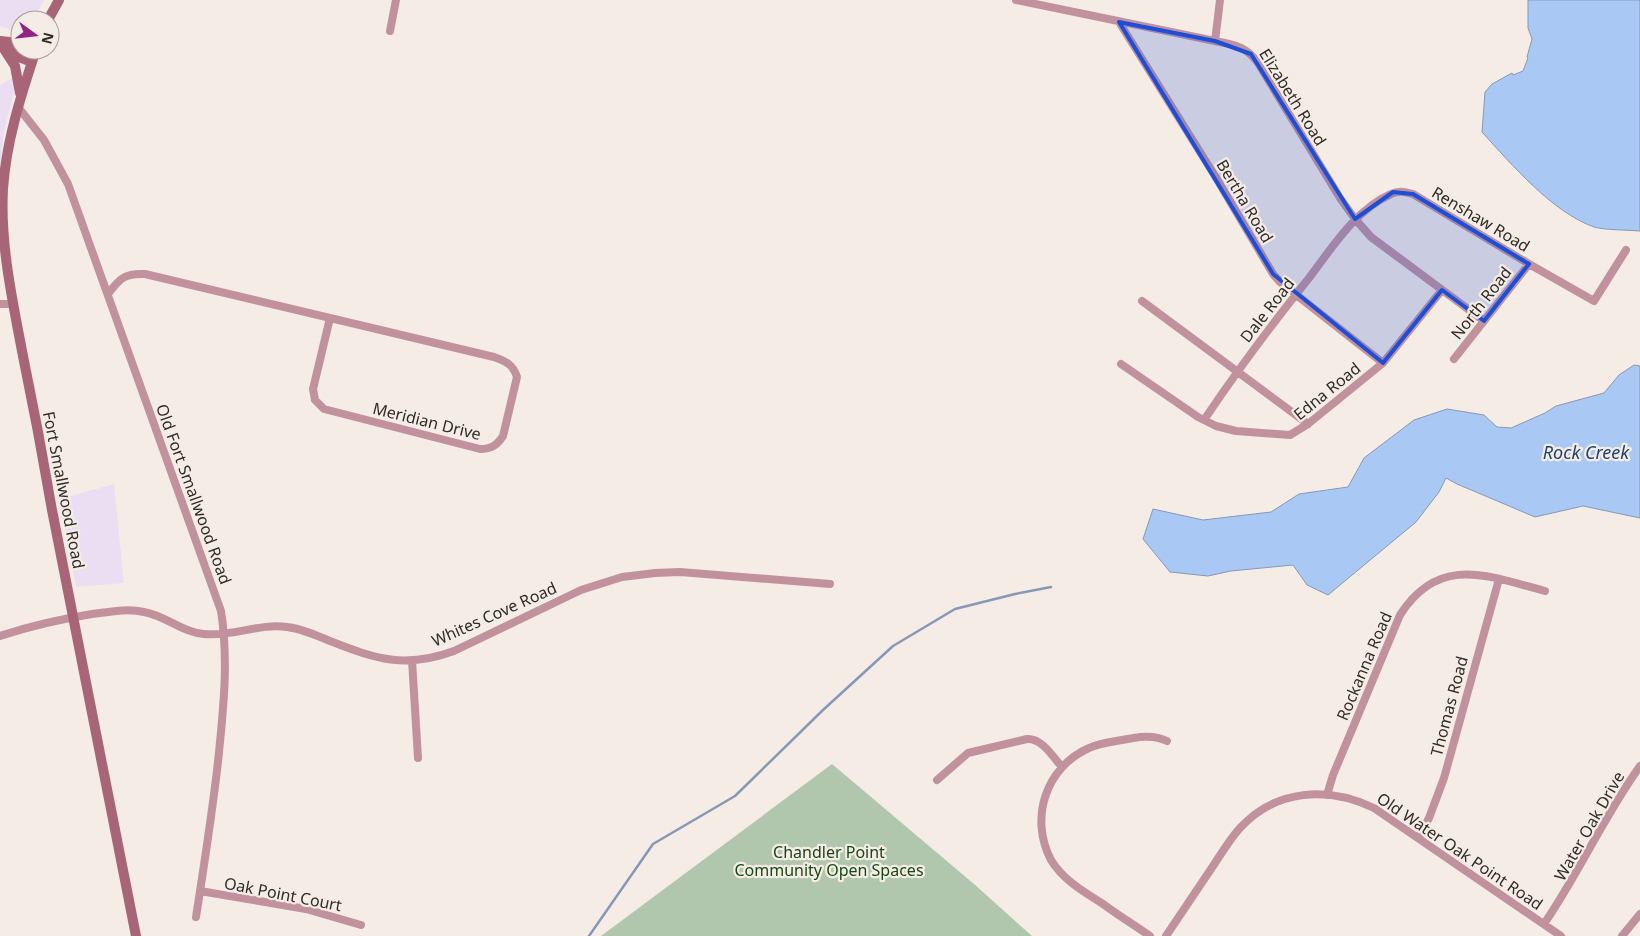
<svg xmlns="http://www.w3.org/2000/svg" width="1640" height="936" font-family="'Noto Sans',sans-serif">
<style>
.commercial{fill:#ecdef2}
.green{fill:#b0c7ad}
.water{fill:#aac8f4;stroke:#8599b7}
.lines{fill:none;stroke-linecap:round;stroke-linejoin:round}
.stream{stroke:#8599b7;stroke-width:2.5}
.street{stroke:#c1929e;stroke-width:8}
.secondary{stroke:#a86578;stroke-width:10}
.marked{fill:#1d4ed8;fill-opacity:0.2;stroke:#1d4ed8;stroke-width:4;stroke-linejoin:round}
.labels{text-anchor:middle;stroke-width:4.5;stroke-linejoin:round;paint-order:stroke}
.street-label{font-size:16px;fill:#2f2c29;stroke:#f5ece5}
.park-label{font-size:16px;fill:#154912;stroke:#f5ece5}
.water-label{font-size:18px;font-style:italic;fill:#1d4277;stroke:#f5ece5}
</style>
<rect width="100%" height="100%" fill="#f5ece5"/>
<path class="commercial" d="M0 0H44L34 20H20V33L0 26Z
M14 77 15 88 4 132 0 166V85Z
M114 484 124 583 76 587 60 499Z"/>
<path class="green" d="M832 764 974 884 1032 936H601Z"/>
<path class="water" d="M1528 0H1640V231C1628 230 1604 230 1594 227 1552 212 1512 165 1482 132L1485 92 1492 84 1512 73 1513 75 1523 71 1528 58 1527 57 1532 39 1528 28Z
M1634 365 1640 366V518L1583 506 1535 517 1457 484 1446 478 1439 492 1416 522 1328 595 1307 585 1293 565 1231 571 1208 576 1170 572 1143 539 1153 509 1203 520 1271 512 1299 494 1348 487 1364 458 1414 420 1447 409 1484 415 1497 427 1511 428 1545 413 1556 406 1604 393 1619 375Z"/>
<g class="lines">
<path class="stream" d="M589 936 653 844 735 796 823 710 893 646 955 609 1015 594 1051 587"/>
<path class="street" d="M1016 0 1215 41C1234 45 1246 46 1258 63L1340 198 1355 219 1371 237 1484 321
M1119 22 1215 176 1273 274 1280 282 1383 363
M390 31 396 0
M1215 41 1220 0
M18 107 44 140 68 184 221 611C229 662 223 712 218 762 212 814 204 866 196 917
M108 294C120 278 125 273 145 274L494 357C505 361 513 364 517 377L503 436C497 445 492 449 480 449L324 409 315 400 313 389 330 318
M1142 301 1308 424
M0 304H13
M1454 359 1529 264
M1121 364 1198 417 1216 426 1236 431 1290 435 1308 424 1383 363 1442 290
M1204 420C1237 371 1272 324 1309 278 1332 248 1355 210 1391 194 1399 190 1405 192 1413 194L1529 264 1594 301 1626 250
M0 636C30 626 61 619 92 614 109 612 127 608 144 612 166 616 182 632 204 634 232 637 259 623 287 627 302 629 316 635 330 641 376 659 405 669 454 651L581 590 622 577 655 573 680 572 830 584
M412 660 418 758
M937 780 968 753 1027 739C1042 738 1053 757 1062 767
M1327 795 1333 775 1400 615C1439 554 1488 576 1545 591
M1418 838 1429 818 1444 778 1499 579
M200 891 306 909 361 925
M1544 924C1579 873 1604 816 1640 766
M1150 936C1134 925 1118 915 1103 904 1084 892 1063 880 1051 860 1029 818 1046 767 1089 748 1099 743 1111 742 1122 740 1137 737 1153 734 1167 741
M1166 936C1181 914 1196 891 1211 869 1220 856 1229 840 1240 828 1276 789 1328 786 1374 808L1561 936
M1622 936 1640 914"/>
<path class="secondary" d="M48 20 59 0
M0 41 20 43
M2 46 15 66 20 93
M7 49 19 57 32 62
M36 50C21 95 6 142 3 189 0 243 12 298 22 351 33 404 43 457 52 510L136 936"/>
</g>
<path class="marked" d="M1119 22 1215 41 1251 54 1355 219 1393 192 1413 194 1529 264 1484 321 1442 290 1383 363 1273 274Z"/>
<g class="labels">
<g class="street-label">
<text transform="translate(1293 97) rotate(58)" y="6">Elizabeth Road</text>
<text transform="translate(1245 201) rotate(59)" y="6">Bertha Road</text>
<text transform="translate(1481 219) rotate(31)" y="6">Renshaw Road</text>
<text transform="translate(1481 303) rotate(-52)" y="6">North Road</text>
<text transform="translate(1267 310) rotate(-52)" y="6">Dale Road</text>
<text transform="translate(1327 391) rotate(-39)" y="6">Edna Road</text>
<text transform="translate(427 421) rotate(14)" y="6">Meridian Drive</text>
<text transform="translate(64 490) rotate(79)" y="6">Fort Smallwood Road</text>
<text transform="translate(194 494) rotate(70)" y="6">Old Fort Smallwood Road</text>
<text transform="translate(494 614) rotate(-24)" y="6">Whites Cove Road</text>
<text transform="translate(1364 666) rotate(-67)" y="6">Rockanna Road</text>
<text transform="translate(1449 706) rotate(-75)" y="6">Thomas Road</text>
<text transform="translate(1589 826) rotate(-60)" y="6">Water Oak Drive</text>
<text transform="translate(1460 851) rotate(34)" y="6">Old Water Oak Point Road</text>
<text transform="translate(283 894) rotate(11)" y="6">Oak Point Court</text>
</g>
<g class="park-label">
<text x="829" y="858">Chandler Point<tspan x="829" dy="18">Community Open Spaces</tspan></text>
</g>
<g class="water-label">
<text x="1586" y="459">Rock Creek</text>
</g>
</g>
<g transform="translate(35 35) rotate(105)"><circle r="24" fill="#f5ece5" stroke="#a69f9a"/>
<path d="M0-4L9 19L0 12L-9 19Z" fill="#932484"/>
<text y="-8" font-size="14" font-weight="bold" text-anchor="middle" fill="#2f2c29">N</text>
</g>
</svg>
